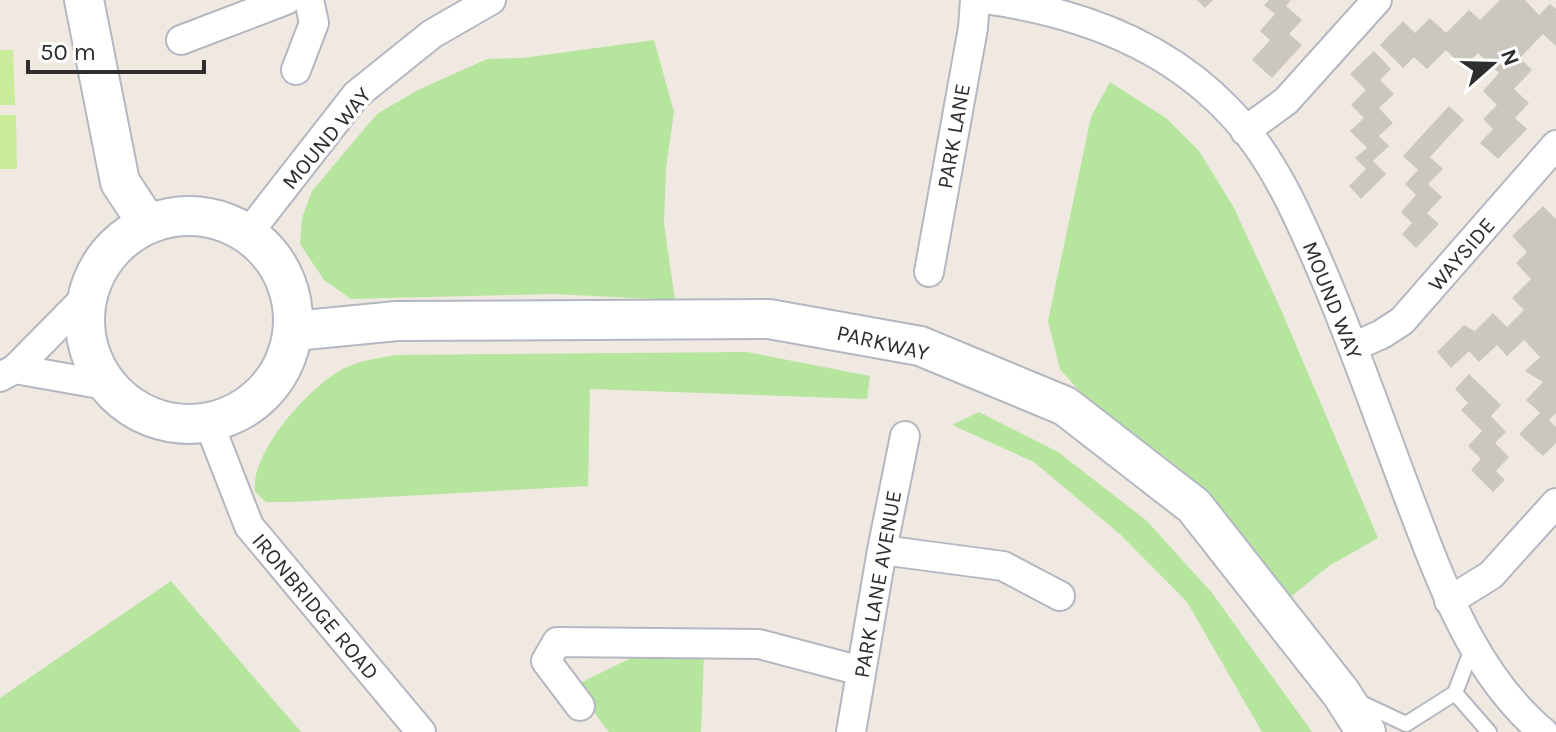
<svg xmlns="http://www.w3.org/2000/svg" width="1556" height="732" font-family="Karla,sans-serif">
<style>
.green{fill:#b6e59e}
.pitch{fill:#c9ec9a}
.building{fill:#cbc7bf}
.lines{fill:none;stroke-linecap:round;stroke-linejoin:round}
.service-casing{stroke:#b4b7c1;stroke-width:18}
.minor-casing{stroke:#b4b7c1;stroke-width:32}
.secondary-casing{stroke:#b4b7c1;stroke-width:42}
.service{stroke:#fff;stroke-width:14}
.minor{stroke:#fff;stroke-width:28}
.secondary{stroke:#fff;stroke-width:38}
.labels{text-anchor:middle;stroke-width:7;stroke-linejoin:round;paint-order:stroke}
.street-label{font-size:22px;fill:#2e2e2e;stroke:#fff}
</style>
<rect width="100%" height="100%" fill="#efe9e1"/>
<path class="green" d="M654 40 674 112 666 168 664 224 675 300 553 294 351 299 324 280 300 244 302 218 312 191 377 114 418 90 487 59 523 58Z
M1110 82 1166 118 1199 151 1233 206 1282 312 1378 538 1329 566 1284 602 1213 505 1172 462 1089 402 1060 369 1048 321 1091 117Z
M747 352 870 376 867 399 590 389 588 486 292 502H266L255 492C251 452 304 394 336 373 354 361 375 359 395 355Z
M979 412 1058 452 1147 521 1212 593 1312 732H1262L1187 602 1122 536 1034 462 952 425Z
M171 581 301 732H0V698Z
M704 654 701 732H609L574 686 635 656Z"/>
<path class="pitch" d="M0 50H13L15 105H0Z
M0 115H16L17 169H0Z"/>
<path class="building" d="M1197 0H1213L1205 8Z
M1269 0H1291L1286 6 1302 20 1289 34 1302 45 1272 78 1252 60 1270 40 1260 31 1275 14 1264 5Z
M1500 0H1525L1539 15 1550 4 1556 9V46L1543 34 1520 58 1532 70 1514 89 1529 103 1515 118 1527 129 1498 159 1480 143 1493 129 1483 119 1497 105 1483 91 1499 73 1478 53 1464 67 1446 50 1427 69 1414 57 1403 68 1380 45 1403 21 1415 33 1430 18 1446 33 1469 10 1480 20Z
M1374 51 1391 69 1380 80 1394 94 1379 108 1393 123 1379 136 1389 146 1373 161 1386 174 1361 199 1349 186 1366 169 1355 158 1367 148 1350 131 1364 118 1351 105 1366 90 1350 74Z
M1449 106 1464 120 1430 157 1443 169 1428 184 1442 197 1427 213 1439 224 1416 248 1402 234 1412 223 1401 212 1416 195 1405 184 1418 170 1403 156Z
M1543 206 1556 219V413L1549 420 1556 427V443L1543 456 1519 434 1540 413 1526 400 1543 382 1525 371 1540 357 1524 340 1507 356 1497 345 1479 362 1469 351 1451 368 1437 352 1464 325 1475 331 1493 313 1507 327 1524 310 1512 298 1531 279 1516 263 1527 252 1512 236Z
M1469 374 1501 405 1491 416 1506 432 1495 443 1509 457 1496 471 1505 480 1493 492 1471 470 1481 459 1468 446 1482 431 1461 410 1468 403 1455 389Z"/>
<g class="lines">
<g class="service-casing">
<path id="service" d="M1455 693 1489 732
M1357 701 1406 724 1455 693 1473 646"/>
</g>
<g class="minor-casing">
<path id="minor" d="M991 0C1080 13 1165 44 1228 110 1272 155 1298 215 1322 271 1359 357 1388 445 1422 532 1449 603 1482 681 1543 732
M181 40 286 0
M296 70 314 23 309 0
M1245 131 1286 101 1377 0
M250 231 356 95 432 34 491 0
M929 272 973 28 975 0
M1353 347 1382 334 1402 321 1556 145
M15 369 111 386
M0 377 15 369 88 295
M210 426 249 526 421 732
M882 550 1003 566 1060 596
M1449 601 1491 575 1556 503
M580 706 546 661 557 642 759 644 861 671
M851 732 882 550 905 436"/>
</g>
<g class="secondary-casing">
<path id="secondary" d="M84 0 120 182 147 223
M85 320a104 104 0 1 1 208 0a104 104 0 1 1-208 0Z
M294 331 397 321 769 319 920 346 1065 406 1194 506 1341 693 1366 732"/>
</g>
<use href="#service" class="service"/>
<use href="#minor" class="minor"/>
<use href="#secondary" class="secondary"/>
</g>
<g class="labels">
<g class="street-label">
<text transform="translate(953 136) rotate(-80)" y="8">PARK LANE</text>
<text transform="translate(326 138) rotate(-50)" y="8">MOUND WAY</text>
<text transform="translate(1461 254) rotate(-49)" y="8">WAYSIDE</text>
<text transform="translate(1333 300) rotate(68)" y="8">MOUND WAY</text>
<text transform="translate(883 342) rotate(13)" y="8">PARKWAY</text>
<text transform="translate(877 584) rotate(-80)" y="8">PARK LANE AVENUE</text>
<text transform="translate(316 606) rotate(50)" y="8">IRONBRIDGE ROAD</text>
</g>
</g>
<g transform="translate(1492 64) rotate(70)" stroke="#ffffff" stroke-width="6" paint-order="stroke">
<path d="M0-6L14 30L0 20L-14 30Z" fill="#2e2e2e"/>
<text y="-12" font-size="22" font-weight="bold" text-anchor="middle" fill="#2e2e2e">N</text>
</g>
<path d="M28 60v12h176v-12" fill="none" stroke="#2e2e2e" stroke-width="4"/>
<text x="40" y="60" font-size="24" fill="#2e2e2e" stroke="#ffffff" stroke-width="6" paint-order="stroke">50 m</text>
</svg>
